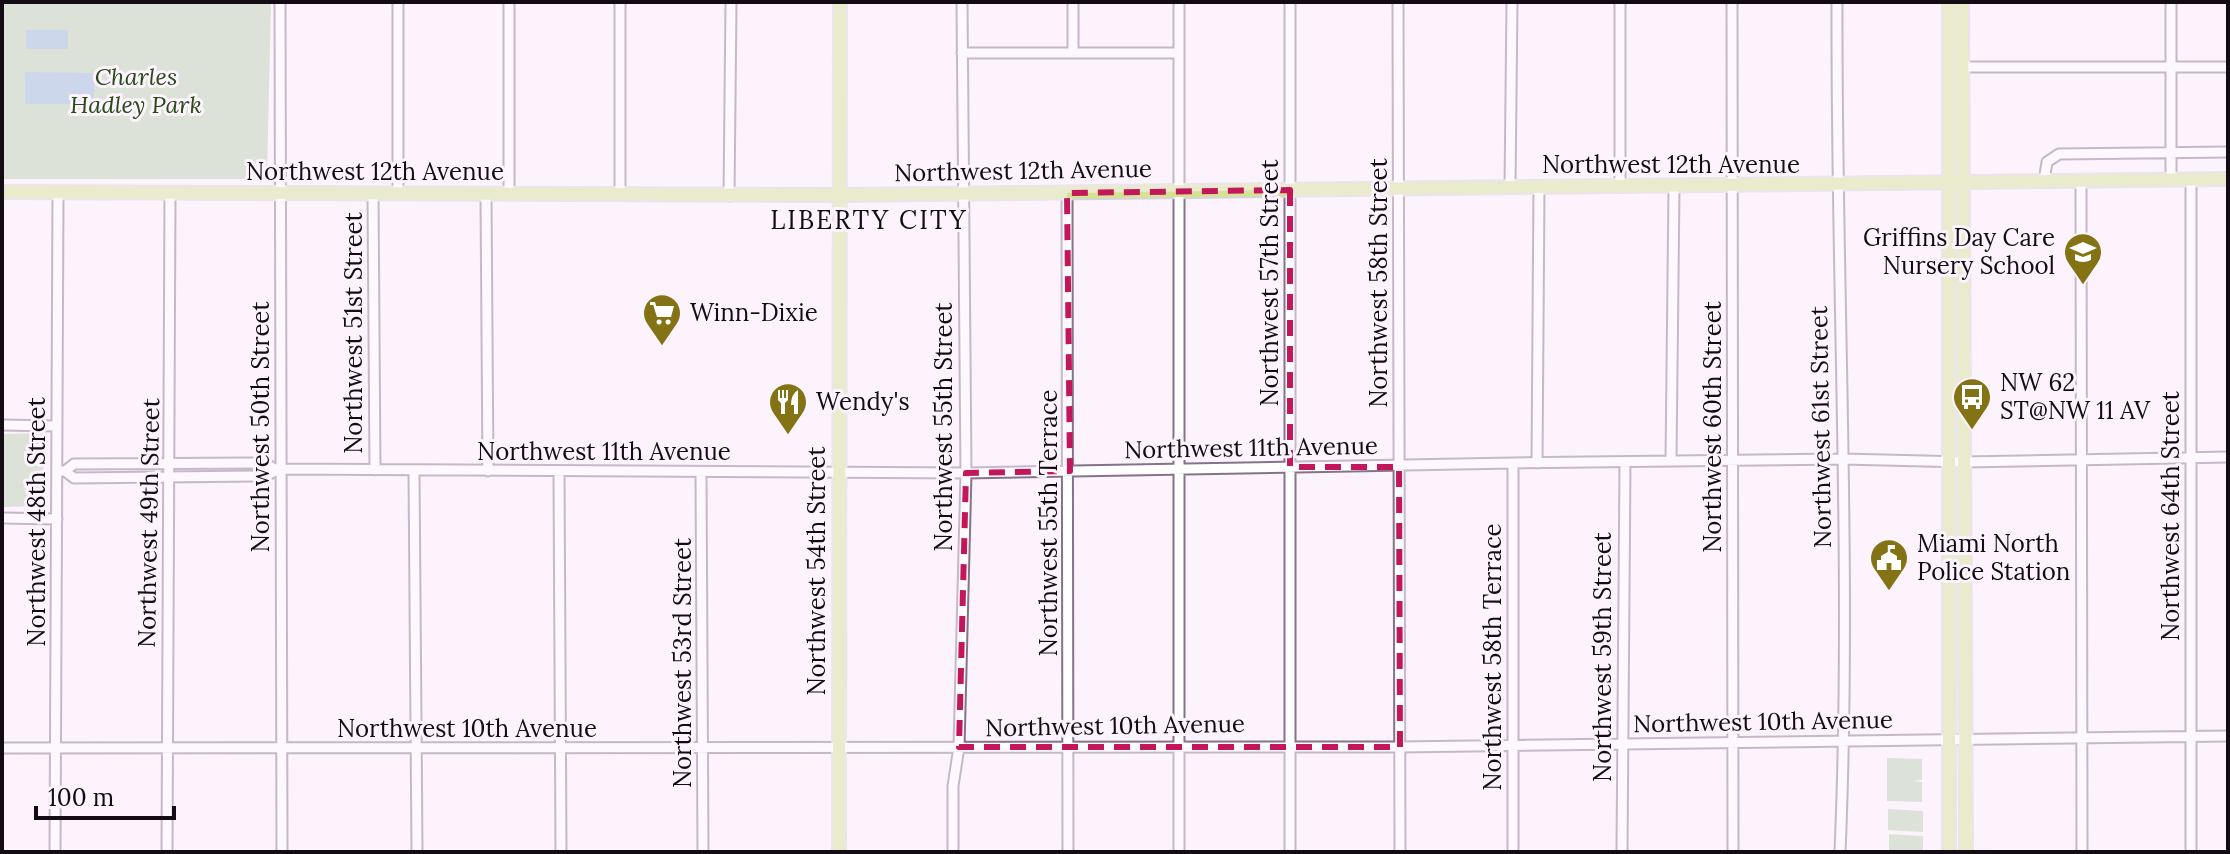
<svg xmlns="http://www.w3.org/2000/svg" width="2230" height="854" font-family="Lora,serif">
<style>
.green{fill:#b5cfab}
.water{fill:#96b7d5}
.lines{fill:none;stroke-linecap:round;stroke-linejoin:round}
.minor-casing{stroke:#867289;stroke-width:13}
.major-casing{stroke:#d5d3d5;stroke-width:16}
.minor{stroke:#fff;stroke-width:9}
.major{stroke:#d5e292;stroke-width:12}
.marked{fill:none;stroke:#c2185b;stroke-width:6;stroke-dasharray:16 10;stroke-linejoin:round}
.labels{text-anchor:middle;stroke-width:6;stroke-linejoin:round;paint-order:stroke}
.park-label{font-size:24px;font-style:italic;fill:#284a19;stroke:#fcf3fd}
.street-label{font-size:24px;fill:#140c15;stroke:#fcf3fd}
.poi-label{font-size:24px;fill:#140c15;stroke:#fcf3fd;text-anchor:start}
.neighbourhood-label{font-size:26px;letter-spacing:2px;fill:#140c15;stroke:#fcf3fd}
</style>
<rect width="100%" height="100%" fill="#fcf3fd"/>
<path class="green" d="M2 2H271L267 176 262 179H2Z
M43 433 44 506 2 507V434Z
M1887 758 1922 759V780L1912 781 1922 782V802L1887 801Z
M1888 809 1923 811V832L1888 830Z
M1889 834 1923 836V852H1889Z"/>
<path class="water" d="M26 30H68V49H26Z
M25 72 94 73V104H25Z"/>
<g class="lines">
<g class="minor-casing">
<path id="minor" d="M280 2 282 852
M509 2V194
M620 2V194
M1179 2V852
M1398 2 1400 852
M1620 2V187
M1732 2 1733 852
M1837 2C1836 285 1852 569 1840 852
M2171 2V180
M1073 50V2
M962 53H1179
M1962 67H2228
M2191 179V852
M2044 181 2047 162 2059 154 2228 152
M2081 181 2082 852
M1510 187 1512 2
M1067 193 1068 852
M373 194 375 470
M398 194V2
M486 194 488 471
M729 196 731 2
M2 425 57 426
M1671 461 1674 187
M1513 463V852
M1537 463 1539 187
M57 471H65L74 478 265 476 280 469 966 473 1513 463 1843 459 1965 462 2228 457
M65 471 74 464 265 463 275 469
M414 471 417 852
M559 472 561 852
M701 473 703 852
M2 518 57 519
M2 748 1400 747 2228 736
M55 852 58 193
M167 852 170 194
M953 852V786L959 747 966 473 962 2
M1290 852V2
M1622 852 1625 462"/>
</g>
<g class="major-casing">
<path id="major" d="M1949 2V852
M1962 2 1966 852
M2 192 840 195 2228 179
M839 852 840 2"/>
</g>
<use href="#minor" class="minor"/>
<use href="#major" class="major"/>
</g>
<path d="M0 0H2230V854H0ZM1290 190V467H1399L1400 747H959L966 473 1070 471 1067 193Z" fill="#fcf3fd" fill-opacity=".55" fill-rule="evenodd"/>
<path class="marked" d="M1290 190V467H1399L1400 747H959L966 473 1070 471 1067 193Z"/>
<defs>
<g id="school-pin" transform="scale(2)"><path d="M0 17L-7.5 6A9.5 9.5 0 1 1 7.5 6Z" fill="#847314" stroke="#fcf3fd"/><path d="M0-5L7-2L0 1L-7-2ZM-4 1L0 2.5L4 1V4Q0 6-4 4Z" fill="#fff"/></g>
<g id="supermarket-pin" transform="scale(2)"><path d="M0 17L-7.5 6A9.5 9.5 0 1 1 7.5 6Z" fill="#847314" stroke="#fcf3fd"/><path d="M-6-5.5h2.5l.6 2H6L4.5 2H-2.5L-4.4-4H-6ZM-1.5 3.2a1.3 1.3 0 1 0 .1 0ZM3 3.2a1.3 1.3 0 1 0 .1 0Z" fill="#fff"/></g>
<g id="bus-pin" transform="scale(2)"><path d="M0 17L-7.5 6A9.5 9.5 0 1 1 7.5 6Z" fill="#847314" stroke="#fcf3fd"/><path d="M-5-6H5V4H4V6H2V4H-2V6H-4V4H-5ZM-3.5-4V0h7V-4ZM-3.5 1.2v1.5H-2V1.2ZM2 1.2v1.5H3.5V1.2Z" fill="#fff"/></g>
<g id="restaurant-pin" transform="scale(2)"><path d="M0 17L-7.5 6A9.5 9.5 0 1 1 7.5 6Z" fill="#847314" stroke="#fcf3fd"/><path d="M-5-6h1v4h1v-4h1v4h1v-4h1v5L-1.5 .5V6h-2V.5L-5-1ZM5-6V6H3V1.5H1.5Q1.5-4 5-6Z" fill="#fff"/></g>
<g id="civic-pin" transform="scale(2)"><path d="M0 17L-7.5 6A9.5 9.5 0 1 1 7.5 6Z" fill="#847314" stroke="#fcf3fd"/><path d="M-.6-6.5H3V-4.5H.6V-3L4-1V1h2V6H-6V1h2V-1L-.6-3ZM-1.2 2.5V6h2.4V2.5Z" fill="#fff"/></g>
</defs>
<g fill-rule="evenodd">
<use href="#school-pin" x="2083" y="252"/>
<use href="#supermarket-pin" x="662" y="313"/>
<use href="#bus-pin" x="1972" y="397"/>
<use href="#restaurant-pin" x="788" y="402"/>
<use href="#civic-pin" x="1889" y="558"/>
</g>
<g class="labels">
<g class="park-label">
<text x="136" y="85">Charles<tspan x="136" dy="28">Hadley Park</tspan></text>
</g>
<g class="street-label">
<text x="1671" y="173">Northwest 12th Avenue</text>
<text transform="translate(1023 171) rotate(-1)" y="8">Northwest 12th Avenue</text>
<text x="375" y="180">Northwest 12th Avenue</text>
<text transform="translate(1270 283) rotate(-90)" y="8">Northwest 57th Street</text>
<text transform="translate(1379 283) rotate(-90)" y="8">Northwest 58th Street</text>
<text transform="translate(354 333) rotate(-90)" y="8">Northwest 51st Street</text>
<text transform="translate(261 427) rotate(-90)" y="8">Northwest 50th Street</text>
<text transform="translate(944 427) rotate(-90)" y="8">Northwest 55th Street</text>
<text transform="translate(1713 427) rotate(-90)" y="8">Northwest 60th Street</text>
<text transform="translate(1821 427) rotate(-91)" y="8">Northwest 61st Street</text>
<text transform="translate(1251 448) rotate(-1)" y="8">Northwest 11th Avenue</text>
<text x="604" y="460">Northwest 11th Avenue</text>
<text transform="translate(2171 516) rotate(-90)" y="8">Northwest 64th Street</text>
<text transform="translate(37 522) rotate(-90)" y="8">Northwest 48th Street</text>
<text transform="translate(149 523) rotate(-89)" y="8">Northwest 49th Street</text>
<text transform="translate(1049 523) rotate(-90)" y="8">Northwest 55th Terrace</text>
<text transform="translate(817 571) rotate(-90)" y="8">Northwest 54th Street</text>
<text transform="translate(1493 657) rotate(-90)" y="8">Northwest 58th Terrace</text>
<text transform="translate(1603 657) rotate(-90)" y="8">Northwest 59th Street</text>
<text transform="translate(683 663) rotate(-90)" y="8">Northwest 53rd Street</text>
<text transform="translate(1763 722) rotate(-1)" y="8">Northwest 10th Avenue</text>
<text transform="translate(1115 726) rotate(-1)" y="8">Northwest 10th Avenue</text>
<text x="467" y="737">Northwest 10th Avenue</text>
</g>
<g class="poi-label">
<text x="2055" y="246" text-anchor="end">Griffins Day Care<tspan x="2055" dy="28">Nursery School</tspan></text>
<text x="690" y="321">Winn-Dixie</text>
<text x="2000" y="391">NW 62<tspan x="2000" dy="28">ST@NW 11 AV</tspan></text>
<text x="816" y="410">Wendy's</text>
<text x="1917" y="552">Miami North<tspan x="1917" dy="28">Police Station</tspan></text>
</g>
<g class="neighbourhood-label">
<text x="869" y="229">LIBERTY CITY</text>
</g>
</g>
<rect width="2230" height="854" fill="none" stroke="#140c15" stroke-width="8"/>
<path d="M36 806v12h138v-12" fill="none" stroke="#140c15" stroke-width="4"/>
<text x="48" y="806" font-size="24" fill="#140c15" stroke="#fcf3fd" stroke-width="6" paint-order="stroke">100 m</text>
</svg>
